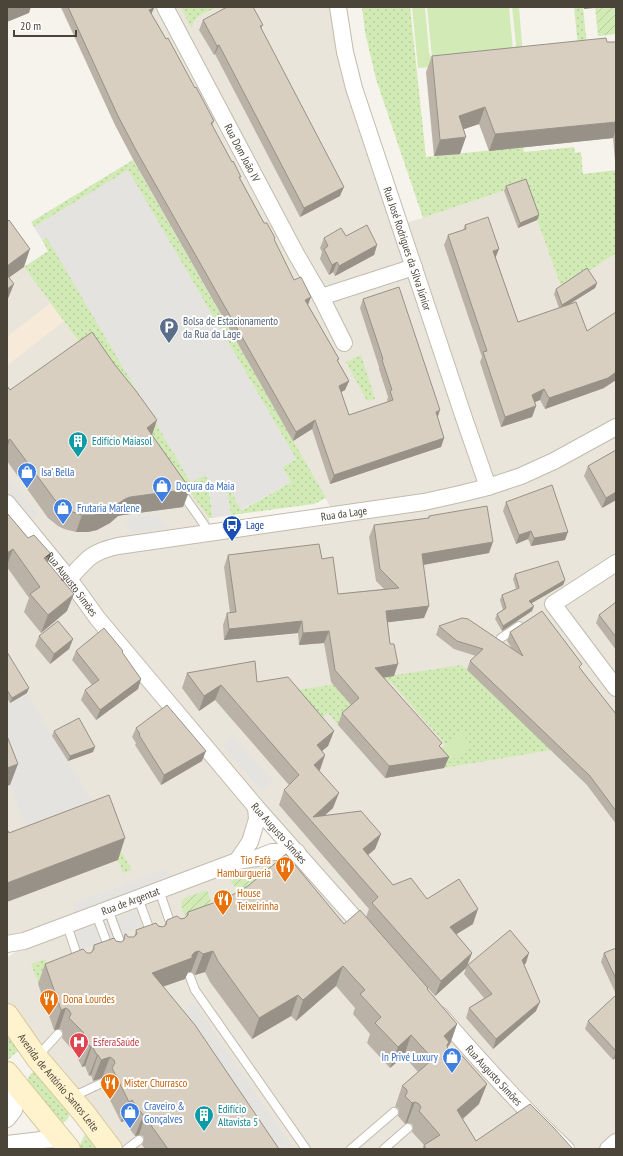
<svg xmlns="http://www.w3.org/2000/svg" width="623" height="1156" font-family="'PT Sans Narrow',sans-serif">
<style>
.residential{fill:#eae5da}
.commercial{fill:#f7ead8}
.grass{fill:url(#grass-dots)}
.park{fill:#d2eab5}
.garden{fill:url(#garden-furrows)}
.parking{fill:#e5e3e0}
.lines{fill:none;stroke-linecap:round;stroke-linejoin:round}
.lane-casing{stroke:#c2bbae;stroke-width:10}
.street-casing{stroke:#c2bbae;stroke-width:18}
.secondary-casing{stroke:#d6c79b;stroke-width:24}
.lane{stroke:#fff;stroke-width:8}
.street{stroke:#fff;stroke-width:16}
.secondary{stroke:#fff3cd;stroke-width:22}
.wall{fill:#bab2a6}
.shaded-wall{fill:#979187}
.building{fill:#d8cfc1;stroke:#979187}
.labels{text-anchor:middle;stroke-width:4;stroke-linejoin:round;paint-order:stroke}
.street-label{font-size:11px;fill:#4b4439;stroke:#fff}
.service-label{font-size:11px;fill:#4e5e75;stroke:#fff;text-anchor:start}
.culture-label{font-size:11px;fill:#0d838f;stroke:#fff;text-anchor:start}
.shop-label{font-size:11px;fill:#366cbe;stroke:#fff;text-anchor:start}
.transit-label{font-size:11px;fill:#164399;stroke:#fff;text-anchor:start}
.food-label{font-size:11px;fill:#c56008;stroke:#fff;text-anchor:start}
.health-label{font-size:11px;fill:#be3a42;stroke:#fff;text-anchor:start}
</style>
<defs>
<pattern id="grass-dots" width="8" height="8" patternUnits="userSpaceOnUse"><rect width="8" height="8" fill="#d2eab5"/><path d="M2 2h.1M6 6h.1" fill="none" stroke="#b6ca9c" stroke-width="1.8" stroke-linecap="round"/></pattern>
<pattern id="garden-furrows" width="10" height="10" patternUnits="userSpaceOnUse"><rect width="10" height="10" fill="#d2eab5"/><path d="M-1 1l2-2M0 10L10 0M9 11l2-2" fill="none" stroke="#b6ca9c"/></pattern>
</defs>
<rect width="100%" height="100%" fill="#f6f3ec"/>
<path class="residential" d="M60 7H336L486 486 335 515 133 160 115 125Z
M524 184 562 289 616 253V425L489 485 401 224 423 218Z
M7 244 51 303 7 337Z
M64 321 209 518 211 530 106 546 69 574 7 498V365Z
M616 432V1149H570L370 932 72 579 101 553 424 505Z
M7 507 255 819 235 859 7 942Z
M295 855 562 1149H114L7 1012V958L26 944 236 863Z"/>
<path class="commercial" d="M51 303 64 321 7 365V337Z"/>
<path class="grass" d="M181 7H218C207 12 192 16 192 29Z
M362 7H410L426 157 523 147 524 152 574 147 575 153 581 152 583 174 616 170V253L562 289 524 184 423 218 376 79 365 32Z
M574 7H583L594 114 585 115Z
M133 160 224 320 326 498 314 504 231 515 227 492H231L242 510 291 482 282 467 296 459 128 171 34 227 31 222Z
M47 237 191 482 205 474 207 478 213 518H209L24 267 48 251 42 240Z
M361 355 375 399 367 401 346 362Z
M462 665 551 750 444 768 435 758 440 750 450 762 461 732 446 745 390 681 363 703 347 700 355 710 338 725 328 713 312 727 283 692Z
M112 836 132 870 123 873 109 837Z
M45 959 52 977 38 982 31 964Z
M7 1026 23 1048 13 1055 7 1061Z
M37 1071 69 1110C70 1118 67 1121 61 1124L27 1085C27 1078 30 1072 37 1071Z
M86 1132 98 1149H78Z"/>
<path class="park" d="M412 7H425L429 53 432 58 427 7H509L513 50 515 48 516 44 512 7H519L522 44V49L431 67 418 68Z
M461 732 471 744 450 762 440 750Z"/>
<path class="garden" d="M595 7H616V34L598 36Z
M271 865 273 867 241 894 230 881Z
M207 890 211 902 199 912 185 916 181 906 182 900 185 898Z"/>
<path class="parking" d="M128 170 296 459 282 467 291 482 241 510 231 492H227L231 515 213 518 207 478 205 475 191 483 47 238 42 240 34 227Z
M7 476 38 514 33 519 7 488Z
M149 513 151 517 157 513 168 528 133 533 125 521 132 516 134 519 140 515 143 518Z
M27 693 92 801 26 827 7 778V698Z
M233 735 273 782 262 792 222 745Z
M166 868 169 876 75 912 72 904Z
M136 910 142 926 79 951 72 934Z
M194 1003 294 1149H276L181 1012Z"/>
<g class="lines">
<g class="lane-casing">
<path id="lane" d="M180 490 210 533
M501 638 519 626
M159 890 172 928
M138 898 152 936
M108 909 123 950
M96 914 110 951
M67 925 79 961
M190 977 195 990 306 1149
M37 1057 58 1034
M72 1097 102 1083
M127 1149 139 1140
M351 1149 394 1112
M384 1149 408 1128"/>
</g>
<g class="street-casing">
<g id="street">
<path id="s1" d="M165 7 296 254 321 297 414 267"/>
<path id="s2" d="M338 7 345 52 354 88 464 418 488 487"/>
<path d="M321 297 344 343"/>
<path id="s3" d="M7 503 69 579 98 619 256 807 366 931"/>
<path d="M616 563 553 604 616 688"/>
<path id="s4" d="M69 579C87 559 91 552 118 546L424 502 460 494 488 487 521 476 554 461 616 427"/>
<path d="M237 861 250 842 257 819 256 807"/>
<path id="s5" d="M7 944 24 941 237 861 257 858 272 852H297"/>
<path id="s6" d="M440 1015C480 1061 521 1107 566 1149"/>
<path d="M7 1119 14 1110 17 1086"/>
<path d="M7 1144 41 1140 61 1139"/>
<path d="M608 1149 616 1142"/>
</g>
</g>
<g class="secondary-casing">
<g id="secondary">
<path id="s7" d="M7 1015 37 1058 83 1112 111 1149"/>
<path d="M7 1073 69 1149"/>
</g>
</g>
<use href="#lane" class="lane"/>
<use href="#street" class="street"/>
<use href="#secondary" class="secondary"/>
</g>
<path class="wall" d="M61 7H153L154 8 151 13 214 121 212 126 264 223 275 238 274 241 294 280 339 359 338 361 349 381 345 390 341 392 349 415 388 402 387 400 388 397 379 369V367L360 308 363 299 437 417 444 438 441 447 330 484 312 429 293 441 134 161 115 125Z
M203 20 263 25 261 29 340 196 300 217 215 54 214 55 199 30Z
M616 42V161H615L613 138 489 151 479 124 463 129 460 154 434 156 426 72 432 56Z
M506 186 539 215 537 220 518 228 504 191Z
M465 225 496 258 518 322 559 308 554 294 556 289 597 283 595 288 569 304 604 388 545 409 540 400 535 402 536 406 532 417 501 427 480 362 482 357 444 245 448 235 463 230Z
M346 236 377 245 374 255 335 276 333 272 329 275 320 259 322 252 320 248 324 238Z
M7 386 10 390 152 435 190 489 183 507 123 515 118 516 110 523 97 530 88 532H76L64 529 58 526 48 518 7 461Z
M616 450V500L602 508 584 476 588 466Z
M506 502 565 540 531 546 528 539 516 544 503 511Z
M7 513 28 538 51 554 48 562 67 611 41 633 24 612 29 598 7 567Z
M429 516 489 553 423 565 424 618 387 622 394 676 384 678 449 757 444 768 385 778 338 725 342 713 351 705 331 682 324 643 299 645 298 633 224 640 223 625 227 613H230L224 567 228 555 322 559 338 594 384 589 376 581 369 537 374 525 428 518Z
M515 574 565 580 563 585 531 603 532 611 502 631 495 619 497 614 503 610 500 600 502 595 516 589 513 579Z
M616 602V650L596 623 599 615Z
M439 626 511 647 507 641 510 632 580 669 616 714V824L587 785 467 670 470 661 476 656 454 649 436 635Z
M39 636 73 639 69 649 50 664 35 646Z
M76 651H123L122 653 141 679 138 689 96 720 81 700 85 690 92 685 72 660Z
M7 652 27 693 10 703 7 698Z
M187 673 257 682 334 731 328 746 322 751 325 755 319 771 333 808 325 815 381 834 375 849 368 855 393 885 427 899 473 924 456 934 472 953 468 964 526 963 524 965 536 1011 493 1049 466 1018 469 1008 484 998 464 974 466 968 435 996 428 988V990L457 1024 450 1044 448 1047V1050L479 1104 463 1119 476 1141 573 1149H422L424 1145 412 1132 413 1127 412 1124 407 1123 405 1124 398 1116 399 1111 398 1108 395 1107 402 1086 418 1072 404 1056 390 1068 367 1043 370 1034 353 1014 355 1008 336 986 296 1021 291 1016 252 1039 210 982 205 972 195 975 191 972H188L185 979 163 986 279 1149H145L142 1145 144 1139 143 1136 139 1135 135 1136 124 1121 121 1122 104 1088 107 1080 102 1078 93 1081 91 1075 89 1076 85 1066 82 1067 75 1053 62 1038 63 1034 62 1030 59 1029 54 1030 38 984 45 964 87 953H91L94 945 116 941 121 942 123 941 125 934 128 937H134L136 930 158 926 163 927 164 926 167 920 185 918 188 912 344 924 366 917 369 909 279 805 284 790 289 785 215 700 199 711 182 688Z
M136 728 202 761 161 785 135 745 136 743 132 737Z
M54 731 93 752 68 761 52 736Z
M616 948V994L601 962 604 953Z
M616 995V1057L613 1060 585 1029 588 1021Z"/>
<path class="shaded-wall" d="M9 7H31L29 13 7 22V8Z
M584 7H605L584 9Z
M154 8 150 17 149 10Z
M219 45 215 54 214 55 217 46Z
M485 107 479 124 453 133 459 116Z
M616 122V130L613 138 489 151 495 134Z
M466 137 460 154 434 156 440 140Z
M344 187 340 196 300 217 304 208Z
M539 215 537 220 518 228 520 223Z
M377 245 374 255 335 276 339 266Z
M30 249 24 267 7 279V266Z
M499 249 495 259 493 251Z
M337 262 333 272 329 275 332 265Z
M597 283 595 288 560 310 562 305Z
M14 284 7 301V289Z
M311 297 308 305 305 300Z
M616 372V380L604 388 545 409 549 398Z
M349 381 345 390 336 395 339 386Z
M544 389 540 400 528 405 532 395Z
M536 406 532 417 501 427 505 417Z
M440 410 437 419 436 412Z
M157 420 151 438 147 428Z
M315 420 312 429 293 441 296 432Z
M444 438 441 447 330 484 334 475Z
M10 439 7 448V441Z
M190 489 183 507 123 515 118 516 110 523 97 530 88 532H76L82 515 130 497Z
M616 492V500L602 508 606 498Z
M531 531 528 539 516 544 519 535Z
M568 532 565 540 531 546 534 538Z
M493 542 489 553 417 566 422 554Z
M13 549 7 565V553Z
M51 554 44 572V558Z
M565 580 563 585 527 606 529 601Z
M74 594 67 611 41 633 48 615Z
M429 606 424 618 382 623 386 611Z
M534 606 532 611 502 631 503 626Z
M302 621 298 633 224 640 229 629Z
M329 631 324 643 299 645 303 633Z
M73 639 69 649 50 664 54 654Z
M398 664 394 676 371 679 375 668Z
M141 679 138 689 96 720 100 710Z
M221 685 215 700 199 711 204 696Z
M29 688 27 693 10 703 12 698Z
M334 731 328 746 311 760 317 745Z
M95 747 93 752 68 761 70 756Z
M206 751 202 761 161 785 164 775Z
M325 755 320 770 309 780 314 765Z
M449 757 444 768 385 778 389 766Z
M18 764 10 785 7 786V768Z
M339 793 333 808 314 825 313 817Z
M381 834 375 849 357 864 363 849Z
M125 838 118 860 7 902V883Z
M478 909 473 924 444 942 450 927Z
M199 951 191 972H188L185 979 145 993 152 973 192 955 195 952Z
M213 951 205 972 195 975 203 954Z
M472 953 466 968 435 996 441 981Z
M529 953 526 963 518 969 522 960Z
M343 966 336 986 296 1021 303 1000Z
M298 995 291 1016 252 1039 259 1018Z
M540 1002 536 1011 493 1049 496 1039Z
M66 1008 59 1029 54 1030 61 1010Z
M457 1024 450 1044 448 1046 442 1063 444 1036Z
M411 1035 404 1056 390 1068 398 1047Z
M92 1046 85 1066 82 1067 90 1047Z
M616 1052V1057L613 1060Z
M97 1055H98L91 1075 89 1076Z
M110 1057 102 1078 93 1081 101 1060Z
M487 1084 479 1104 450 1130 457 1110Z
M132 1100 124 1121 121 1122 129 1102Z
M415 1102 407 1123 405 1124 412 1103Z
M146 1114 139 1135 135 1136 143 1115Z"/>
<path class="building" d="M68 7H153L154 8 149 10 166 39 168 38 195 88 196 87 214 121 211 123 232 162 233 161 241 177H239L264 223H267L275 238 274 239 294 280 301 277 311 297 305 300 339 359 337 360 349 381 339 386 349 415 393 400 390 391 392 390 382 360 383 359 363 299 399 287 440 410 436 412 444 438 334 475 315 420 296 432 137 152 118 116Z
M227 7H253L263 25 260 26 344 187 304 208 219 45 217 46 203 20Z
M606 38 607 42H616V122L495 134 485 107 459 116 466 137 440 140 432 56Z
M526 179 539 215 520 223 506 186Z
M488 217 499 249 493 251 518 322 576 302 587 331 616 312V372L608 378 549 398 544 389 532 395 536 406 505 417 483 352 487 351 448 235 466 229 465 225Z
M9 220 30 249 7 266V222Z
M367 225 377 245 339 266 337 262 332 265 324 249 328 246 324 238 341 228 346 236Z
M587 268 597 283 562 305 556 289Z
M7 275 14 284 7 289Z
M92 332 115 365 136 391 157 420 147 428 190 489 130 497 125 499 116 505 103 512 94 515H82L70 511 65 509 55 500 10 439 7 441V386L10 390Z
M616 450V492L606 498 588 466Z
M552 485 568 532 534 538 531 531 519 535 506 502Z
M487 506 493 542 422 554 429 606 386 611 390 644H394L398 664 375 668 442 743 439 746 449 757 389 766 342 713 359 698 335 670 329 631 303 633 302 621 229 629 227 613 236 612 228 555 319 544 322 559 333 557 338 594 399 588 380 569 374 525 429 518V516Z
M7 513 28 538 34 535 51 554 44 558 74 594 48 615 30 594 40 587 13 549 7 553Z
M558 561 565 580 529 601 534 606 503 626 497 614 506 608 502 595 519 588 515 574Z
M616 602V637L599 615Z
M542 611 582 664 579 667 616 714V811L590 776 470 661 483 649 457 641 439 626 462 618 468 619 523 656 510 632Z
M58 621 73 639 54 654 39 636Z
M104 628 123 651 122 652 141 679 100 710 85 690 99 680 76 651Z
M7 652 29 688 12 698 7 690Z
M255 661 257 682 288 677 334 731 317 745 325 755 314 765 339 793 313 817 361 811 381 834 363 849 393 885 411 878 427 899 459 879 478 909 450 927 472 953 441 981 372 903 378 897 284 790 299 775 221 685 204 696 187 673Z
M167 705 206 751 164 775 139 735 140 734 136 728Z
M79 718 95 747 70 756 54 731Z
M7 736 18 764 7 768Z
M109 795 125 838 7 883V829L9 833Z
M286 854 344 924 360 910 428 988 427 989 457 1024 444 1036 449 1042 447 1045 448 1050 453 1052 457 1050 487 1084 457 1110 476 1141 530 1104 554 1128 573 1149H426L424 1145 440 1135 419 1111 421 1107 419 1104 415 1102 412 1103 405 1096 407 1093V1090L405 1088 402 1086 433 1059 411 1035 398 1047 375 1023 381 1017 360 994 365 990 343 966 303 1000 298 995 259 1018 218 961 213 951 203 954 199 951 195 952 192 955V958L152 973 195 1025 279 1149H168L150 1124 152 1119 151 1116 146 1114 143 1115 132 1100 129 1102 112 1068 115 1063 114 1060 110 1057 101 1060 98 1055H97L92 1046 90 1047 83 1032 69 1018 71 1014 69 1010 66 1008 61 1010 45 964 83 949 87 953H91L94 949V945L114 938 116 941 121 942 124 940 125 934H126L128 937H134L137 934 136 930 156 923 158 926 163 927 166 925 167 920 177 916 181 919 185 918 188 915V912L227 898 248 886Z
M510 930 529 953 522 960 540 1002 496 1039 469 1008 492 994 468 965Z
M616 948V979L604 953Z
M616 995V1051L588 1021Z"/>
<defs>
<g id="parking-pin" transform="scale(1)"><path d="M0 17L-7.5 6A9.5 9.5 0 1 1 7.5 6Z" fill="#5c6f8a" stroke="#fff"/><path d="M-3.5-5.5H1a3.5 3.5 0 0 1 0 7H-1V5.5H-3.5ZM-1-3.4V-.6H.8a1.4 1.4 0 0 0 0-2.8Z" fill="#fff"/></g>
<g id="building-pin" transform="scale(1)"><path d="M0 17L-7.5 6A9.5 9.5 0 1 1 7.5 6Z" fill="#0f9aa8" stroke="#fff"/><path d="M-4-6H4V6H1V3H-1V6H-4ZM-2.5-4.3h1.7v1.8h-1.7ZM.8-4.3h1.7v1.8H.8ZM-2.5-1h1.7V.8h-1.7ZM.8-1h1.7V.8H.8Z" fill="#fff"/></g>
<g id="shop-pin" transform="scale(1)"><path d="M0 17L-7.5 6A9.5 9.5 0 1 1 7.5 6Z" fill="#3f7fe0" stroke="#fff"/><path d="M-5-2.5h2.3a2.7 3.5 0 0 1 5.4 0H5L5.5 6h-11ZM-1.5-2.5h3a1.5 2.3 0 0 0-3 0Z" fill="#fff"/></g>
<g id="bus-pin" transform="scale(1)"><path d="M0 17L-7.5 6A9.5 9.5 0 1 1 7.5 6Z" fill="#1a4fb4" stroke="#fff"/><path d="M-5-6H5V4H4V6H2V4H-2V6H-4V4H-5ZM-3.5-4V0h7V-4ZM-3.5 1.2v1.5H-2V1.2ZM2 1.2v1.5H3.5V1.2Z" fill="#fff"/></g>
<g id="restaurant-pin" transform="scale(1)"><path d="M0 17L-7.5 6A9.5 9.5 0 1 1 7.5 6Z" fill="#e8710a" stroke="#fff"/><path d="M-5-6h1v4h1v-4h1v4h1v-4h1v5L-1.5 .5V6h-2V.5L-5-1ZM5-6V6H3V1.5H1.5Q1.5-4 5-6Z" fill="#fff"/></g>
<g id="hospital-pin" transform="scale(1)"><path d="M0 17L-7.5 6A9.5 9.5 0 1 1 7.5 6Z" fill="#e0444e" stroke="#fff"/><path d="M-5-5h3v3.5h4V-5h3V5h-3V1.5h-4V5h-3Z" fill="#fff"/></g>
</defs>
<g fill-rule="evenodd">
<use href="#parking-pin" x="169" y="327"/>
<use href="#building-pin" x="78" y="441"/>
<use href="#shop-pin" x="27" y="472"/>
<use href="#shop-pin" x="162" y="486"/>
<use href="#shop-pin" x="63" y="508"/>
<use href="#bus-pin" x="232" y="525"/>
<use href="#restaurant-pin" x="285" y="866"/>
<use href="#restaurant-pin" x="223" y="899"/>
<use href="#restaurant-pin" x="49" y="999"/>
<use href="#hospital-pin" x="79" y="1042"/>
<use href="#shop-pin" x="452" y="1057"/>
<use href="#restaurant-pin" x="110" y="1083"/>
<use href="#shop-pin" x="130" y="1112"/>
<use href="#building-pin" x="204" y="1115"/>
</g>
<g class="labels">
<g class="street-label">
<text dy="4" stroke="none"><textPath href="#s1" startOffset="165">Rua Dom João IV</textPath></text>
<text dy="4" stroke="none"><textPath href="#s2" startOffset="252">Rua José Rodrigues da Silva Júnior</textPath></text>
<text dy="4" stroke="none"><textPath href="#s4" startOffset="289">Rua da Lage</textPath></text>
<text dy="4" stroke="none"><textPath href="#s3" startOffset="104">Rua Augusto Simões</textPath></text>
<text dy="4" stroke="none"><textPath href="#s3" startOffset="428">Rua Augusto Simões</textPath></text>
<text dy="4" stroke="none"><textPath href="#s5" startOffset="131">Rua de Argentat</textPath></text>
<text dy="4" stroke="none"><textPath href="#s6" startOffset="81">Rua Augusto Simões</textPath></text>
<text dy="4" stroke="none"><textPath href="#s7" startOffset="85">Avenida de António Santos Leite</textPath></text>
</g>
<g class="service-label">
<text x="183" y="325">Bolsa de Estacionamento<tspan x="183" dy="13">da Rua da Lage</tspan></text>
</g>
<g class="culture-label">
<text x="92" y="445">Edifício Maiasol</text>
<text x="218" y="1113">Edifício<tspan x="218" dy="13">Altavista 5</tspan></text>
</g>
<g class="shop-label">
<text x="41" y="476">Isa' Bella</text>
<text x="176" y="490">Doçura da Maia</text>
<text x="77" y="512">Frutaria Marlene</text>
<text x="438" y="1061" text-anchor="end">In Privé Luxury</text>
<text x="144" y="1110">Craveiro &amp;<tspan x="144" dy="13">Gonçalves</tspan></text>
</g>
<g class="transit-label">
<text x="246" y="529">Lage</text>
</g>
<g class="food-label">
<text x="271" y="864" text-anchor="end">Tio Fafá<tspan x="271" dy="13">Hamburgueria</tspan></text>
<text x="237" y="897">House<tspan x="237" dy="13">Teixeirinha</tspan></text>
<text x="63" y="1003">Dona Lourdes</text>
<text x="124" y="1087">Mister Churrasco</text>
</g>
<g class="health-label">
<text x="93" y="1046">EsferaSaúde</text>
</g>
</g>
<rect width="623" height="1156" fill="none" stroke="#4b4439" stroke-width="16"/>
<path d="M14 30v6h62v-6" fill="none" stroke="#4b4439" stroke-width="2"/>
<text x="20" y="30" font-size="12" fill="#4b4439" stroke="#ffffff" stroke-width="3" paint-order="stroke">20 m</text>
</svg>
